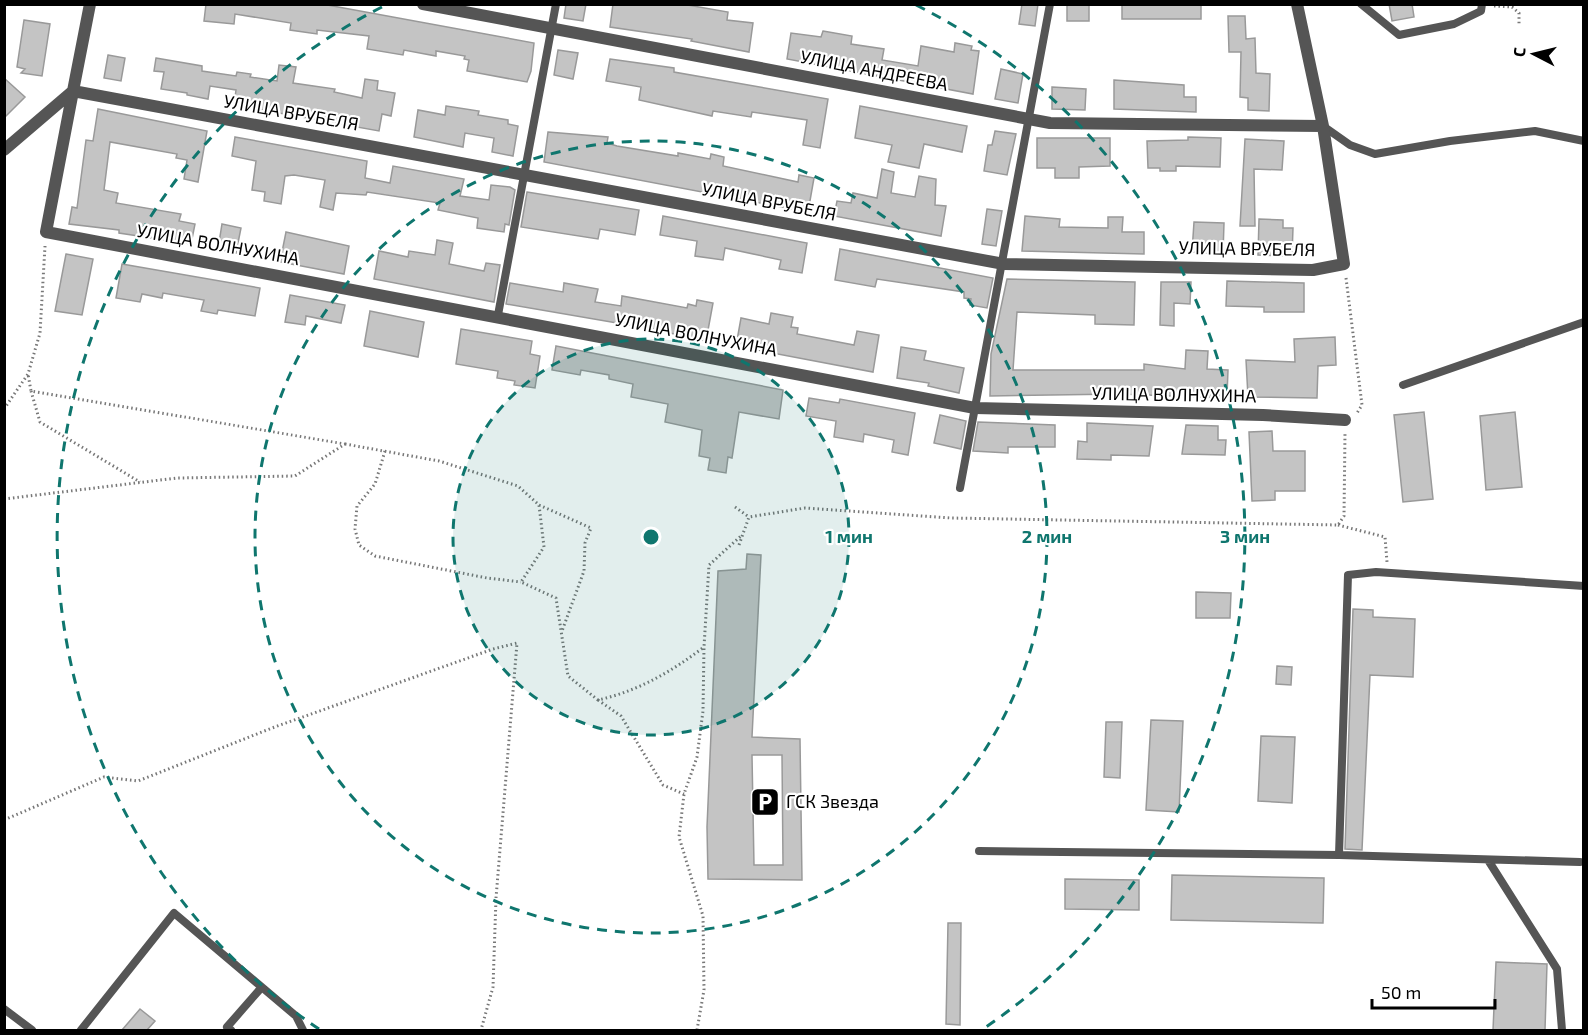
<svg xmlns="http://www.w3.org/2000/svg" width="1588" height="1035" font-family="'Exo 2',sans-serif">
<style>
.building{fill:#c4c4c4;stroke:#999;stroke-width:1.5;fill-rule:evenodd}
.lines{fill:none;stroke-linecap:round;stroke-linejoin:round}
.path{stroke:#777;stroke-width:3;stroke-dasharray:1.5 3;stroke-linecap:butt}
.lane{stroke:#555;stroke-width:8}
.street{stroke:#555;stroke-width:12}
.ring{fill:none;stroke:#0f766e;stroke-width:3;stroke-dasharray:10 8}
.labels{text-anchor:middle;stroke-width:4.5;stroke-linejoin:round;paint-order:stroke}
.street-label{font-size:18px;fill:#000;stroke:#fff}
.poi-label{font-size:18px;fill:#000;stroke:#fff;text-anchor:start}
.centre{fill:#0f766e;stroke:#fff;stroke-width:3}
.ring-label{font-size:18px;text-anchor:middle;font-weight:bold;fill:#0f766e;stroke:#fff;stroke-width:4.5;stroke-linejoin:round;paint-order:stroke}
</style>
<rect width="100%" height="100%" fill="#fff"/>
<path class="building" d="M206 4H322L534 43 531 71 527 82 467 71 469 60 464 59 465 56 436 51V56L404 50 403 55 367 49 369 36 317 30V34L290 30 291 23 235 14 234 24 204 21Z
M566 4H586L583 21 564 18Z
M613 4H682L728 12 727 20 753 23 749 52 691 41 692 39 610 27Z
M1022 4H1038L1035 26 1019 24Z
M1067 4H1089V21H1067Z
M1122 4H1201V19H1122Z
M1389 4H1412L1414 17 1392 21Z
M1228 16H1245L1246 39 1255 38 1256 73 1270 74 1269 111 1248 110V98L1240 97 1241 52H1229Z
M24 20 50 24 42 76 21 73 25 69 17 67Z
M823 31 852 36 851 44 884 49 882 60 918 66 921 46 954 52 955 43 972 46 971 50 979 51 973 94 787 59 791 33 821 37Z
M558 50 578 53 573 79 554 75Z
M108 55 125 58 121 81 104 78Z
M156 58 202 66V71L236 76 237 72 251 74 250 77 277 81 279 65 296 67 293 83 335 89 334 92 362 98 365 79 378 81 377 90 395 93 391 116 382 114 379 131 234 105 236 90 210 86 208 99 187 95V93L161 89 164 72 154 71Z
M610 59 674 68V72L828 99 820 148 803 145 807 120 752 112 751 117 713 111 712 116 639 100 641 87 606 81Z
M1001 69 1023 74 1018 103 995 99Z
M4 78 25 97 4 118Z
M1114 80 1184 85V97H1196V112L1114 109Z
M1052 87 1086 89 1085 110 1052 109Z
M446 106 479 111 478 115 508 120V124L518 126 513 156 492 152 494 138 465 133 463 147 414 137 418 110 445 115Z
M860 106 967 126 962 152 924 144 919 168 888 162 892 145 855 138Z
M98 109 207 131 198 182 184 179 187 160 176 158 177 154 110 142 104 190 118 193 116 203 181 214 179 221 195 224 191 244 119 233V230L69 224 72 207 77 208 86 140 93 141Z
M995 131 1016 134 1007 175 984 171 988 145H992Z
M548 132 608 137 607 143 617 146 678 156V153L710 159 711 154 724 157 723 166 798 182 799 175 814 178 808 212 544 162Z
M235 137 367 161 365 178 390 183 393 166 464 179 460 196 489 200 491 185 510 187 515 190 509 225 505 224 504 232 477 228 478 218 438 210 440 203 367 192 366 195 336 193 333 210 320 207 325 180 294 175 285 176 281 204 264 201 265 192 252 190 256 161 232 156Z
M1188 137 1221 138 1220 167 1176 166V171H1160V168H1148L1147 141 1188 140Z
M1037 138H1110V166L1079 167V178H1055V168H1037Z
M1245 139 1284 141 1282 170 1254 169 1255 226H1240Z
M882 169 894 172 891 193 915 197 919 176 936 179 935 205 946 206 941 236 834 216 837 201 851 203 853 193 877 198Z
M527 192 639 210 635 235 600 229 598 239 521 227Z
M987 209 1002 211 996 246 982 244Z
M663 216 807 243 802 273 779 269 781 260 725 248 723 260 695 256 697 241 660 235Z
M1025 216 1060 219 1059 227 1108 228V217H1123L1122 232H1144V254L1022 251Z
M1259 219 1283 220V228H1293L1292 256 1258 255Z
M1194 222 1224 223 1223 254 1192 252Z
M222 224 241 228 236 253 218 249Z
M286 232 349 246 344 274 280 262Z
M437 240 453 243 449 264 484 271 486 263 500 265 494 302 374 279 379 251 408 257 409 251 435 255Z
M840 249 993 278 987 308 970 305 971 299 964 298V292L877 279 875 287 835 280Z
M66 254 93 259 82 315 55 311Z
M122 264 260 288 255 316 218 310 217 314 201 311 204 300 163 293 162 298 142 294 140 302 116 298Z
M1007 279 1135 282 1134 325 1095 324V315L1017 312 1013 370H1144V364L1185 369 1186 350 1208 351 1207 369 1228 370 1227 396 1223 395V398L1120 394 990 396 991 354Z
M1227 281 1304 283V312H1264V307L1226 306Z
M1161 282H1191L1190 304 1174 303V326L1160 325Z
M510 283 563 292 564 283 598 289 595 302 621 306 622 296 687 308 688 304 696 306 697 300 713 303 706 341 652 329 506 304Z
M290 295 345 305 341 323 306 316 305 325 285 322Z
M370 311 424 322 418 357 364 346Z
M771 313 793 317 791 327 798 328 797 334 854 345 857 331 879 335 873 372 736 346 741 318 769 324Z
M461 329 532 341 530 354 540 356 535 388 514 385 515 381 497 378 498 371 456 364Z
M1335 337 1336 365 1318 366 1317 398 1248 397 1246 360 1295 362 1294 339Z
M556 346 783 390 779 419 739 412 732 458 728 457 726 473 708 470 710 458 699 456 702 430 665 422 668 404 631 397 633 384 609 379V375L581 370 580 375 552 370Z
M901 347 926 351 924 360 964 368 959 393 928 386 929 383 897 378Z
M809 398 839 403 840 399 915 413 908 455 892 452 894 440 864 434 863 442 834 437 836 421 806 416Z
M1424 412 1433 499 1403 502 1394 415Z
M1515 412 1522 487 1486 490 1480 416Z
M940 415 966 421 961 449 934 443Z
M978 422 1055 425V447H1008V453L973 451Z
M1087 423 1153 426 1149 456 1111 455V460L1077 459 1078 441 1087 442Z
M1186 425 1218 426V440H1226L1225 455 1182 454Z
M1272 431 1273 451H1305V491H1275V500L1252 501 1249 432Z
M747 554 761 555 752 737 800 739 802 880 708 879 707 827 718 571 746 569ZM752 755H782L783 865H754Z
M1196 592 1231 593 1230 618H1196Z
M1353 609 1373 610V617L1415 619 1413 677 1370 675 1362 850 1345 849Z
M1277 666 1292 667 1291 685 1276 684Z
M1151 720 1183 721 1179 812 1146 810Z
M1106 722H1122L1120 778 1104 777Z
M1261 736 1295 737 1292 803 1258 801Z
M1172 875 1324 878 1323 923 1171 920Z
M1065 879 1139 880V910L1065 909Z
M948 923H961L960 1025 946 1024Z
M1496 962 1547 964 1545 1030H1493Z
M140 1009 155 1021 147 1030H122Z"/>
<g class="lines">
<path class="path" d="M1494 6 1512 7 1519 13V26
M1346 278 1362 405 1357 413
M31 391 40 422 140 482
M4 409 28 374 40 333 45 246
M345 444 439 461 518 486 539 505 544 547 521 582 556 598 568 676 598 700C638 691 671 672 704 647
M385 451 375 484 357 506 355 529 359 545 375 556 487 578 521 582
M4 499 177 478 295 476 345 444 31 391 28 374
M539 505 591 528 585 543 584 571 562 631
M735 507 749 517
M1338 525 1385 537 1387 562
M739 545 749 517 805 508 951 518 1338 525 1344 516 1345 433
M598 700 621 716 663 785 684 794
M4 820 104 777 138 781 272 728 493 649 517 643 496 898 493 987 481 1030
M697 1030 704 990 703 916 679 837 684 794 697 757 703 711 704 647 709 565 742 535"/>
<path class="lane" d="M1361 4 1399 35 1454 24 1481 11 1482 4
M1323 126 1350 145 1375 154 1450 141 1535 131 1584 141
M498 315 556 4
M1403 385 1584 322
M960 488 1050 4
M979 851 1339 855 1348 575 1376 572 1584 586
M1339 855 1580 862
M1488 860 1557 969 1562 1030
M4 1009 32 1030
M81 1030 174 913 296 1016 303 1030
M231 1030 227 1027 261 988"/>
<path class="street" d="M423 4 1050 123 1323 126
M1297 4 1323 126 1344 264 1313 270 1004 264 73 91 46 232 975 408 1263 415 1345 420
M4 150 73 91 90 4"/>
</g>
<circle cx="651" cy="537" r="198" fill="#0f766e" fill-opacity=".12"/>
<g class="ring">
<circle cx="651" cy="537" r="198"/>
<circle cx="651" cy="537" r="396"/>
<path d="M319 1029A594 594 0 0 1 386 5M916 5A594 594 0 0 1 983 1029"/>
</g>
<defs>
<g id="parking-square" transform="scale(1.5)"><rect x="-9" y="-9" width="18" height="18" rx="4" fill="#000" stroke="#fff"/><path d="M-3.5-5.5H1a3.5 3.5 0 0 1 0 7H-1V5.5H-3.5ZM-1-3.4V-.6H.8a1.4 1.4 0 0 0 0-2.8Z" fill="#fff"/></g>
</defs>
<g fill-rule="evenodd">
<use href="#parking-square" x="765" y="802"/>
</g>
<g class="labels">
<g class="street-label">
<text transform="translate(874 71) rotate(11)" y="6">УЛИЦА АНДРЕЕВА</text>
<text transform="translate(291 113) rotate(10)" y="6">УЛИЦА ВРУБЕЛЯ</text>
<text transform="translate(769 202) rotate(11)" y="6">УЛИЦА ВРУБЕЛЯ</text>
<text transform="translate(218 245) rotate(10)" y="6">УЛИЦА ВОЛНУХИНА</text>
<text transform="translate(1247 249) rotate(1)" y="6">УЛИЦА ВРУБЕЛЯ</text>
<text transform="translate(696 335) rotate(11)" y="6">УЛИЦА ВОЛНУХИНА</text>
<text transform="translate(1174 395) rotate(1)" y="6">УЛИЦА ВОЛНУХИНА</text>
</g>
<g class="poi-label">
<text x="786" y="808">ГСК Звезда</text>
</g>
</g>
<circle cx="651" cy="537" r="9" class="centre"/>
<g class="ring-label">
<text x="849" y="543">1 мин</text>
<text x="1047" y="543">2 мин</text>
<text x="1245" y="543">3 мин</text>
</g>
<rect width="1588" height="1035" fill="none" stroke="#000000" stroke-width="12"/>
<g transform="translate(1534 54) rotate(277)" stroke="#ffffff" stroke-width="4.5" paint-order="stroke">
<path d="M0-4.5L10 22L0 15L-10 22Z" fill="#000000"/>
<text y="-9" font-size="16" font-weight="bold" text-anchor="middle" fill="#000000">С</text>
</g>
<path d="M1372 999v9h123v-9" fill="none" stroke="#000000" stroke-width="3"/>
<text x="1381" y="999" font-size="18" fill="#000000" stroke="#ffffff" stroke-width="4.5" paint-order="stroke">50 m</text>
</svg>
